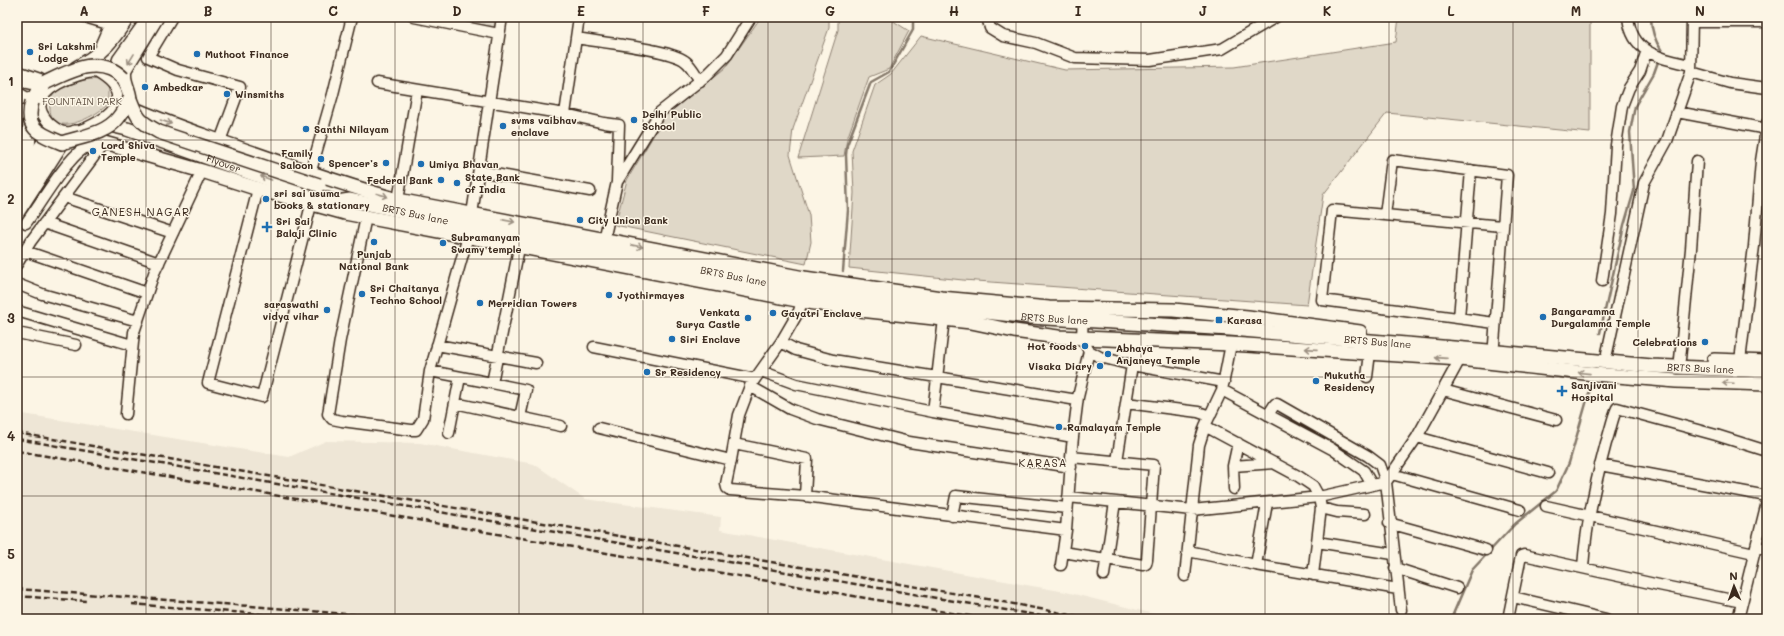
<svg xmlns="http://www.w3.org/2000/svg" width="1784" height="636" font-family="Mali,sans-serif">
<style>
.built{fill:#eee6d6}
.green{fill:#e0d8c8;stroke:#8e8173}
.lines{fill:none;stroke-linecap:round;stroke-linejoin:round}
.stream{stroke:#85796b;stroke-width:2.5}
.minor-casing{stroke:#3b2a1e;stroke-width:13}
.major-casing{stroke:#3b2a1e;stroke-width:16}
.minor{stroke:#fcf5e5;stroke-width:10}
.major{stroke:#fcf5e5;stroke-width:13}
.rail{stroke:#3b2a1e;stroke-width:2.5;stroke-dasharray:6 3;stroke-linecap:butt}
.major-bridge-casing{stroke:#3b2a1e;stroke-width:16;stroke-linecap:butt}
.major-bridge{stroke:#fcf5e5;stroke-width:13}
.oneway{stroke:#9c9082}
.grid{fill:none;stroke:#3b2a1e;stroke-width:1;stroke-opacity:0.55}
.poi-dot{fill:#1f6fb2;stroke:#fcf5e5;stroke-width:1.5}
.labels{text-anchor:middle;stroke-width:3;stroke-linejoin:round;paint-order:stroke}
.poi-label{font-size:10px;font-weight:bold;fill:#3b2a1e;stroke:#fcf5e5;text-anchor:start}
.park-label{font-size:10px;fill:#645648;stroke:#fcf5e5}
.street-label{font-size:10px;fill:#3b2a1e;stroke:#fcf5e5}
.neighbourhood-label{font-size:11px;letter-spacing:1px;fill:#3b2a1e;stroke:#fcf5e5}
.neatline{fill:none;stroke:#3b2a1e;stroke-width:1.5}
.grid-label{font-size:13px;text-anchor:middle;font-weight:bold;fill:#3b2a1e}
</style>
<rect width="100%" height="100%" fill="#fcf5e5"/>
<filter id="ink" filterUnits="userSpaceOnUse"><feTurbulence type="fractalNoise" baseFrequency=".025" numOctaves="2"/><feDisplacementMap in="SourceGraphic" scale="8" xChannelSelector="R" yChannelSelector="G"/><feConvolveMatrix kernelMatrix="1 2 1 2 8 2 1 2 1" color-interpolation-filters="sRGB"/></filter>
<g filter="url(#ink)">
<path class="built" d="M17 413 289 457 326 441 420 443 534 464 585 499 721 517 720 530 1066 592 1174 619H17Z"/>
<path class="green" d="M438 17H497L495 27Z
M761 17H829V28L793 129 790 155 809 215 811 242 806 264 615 225 627 180 665 116 725 68Z
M838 17H887L909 31 889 69 869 77 847 139 844 156 798 158 838 30Z
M1399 17H1590V133L1387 113 1323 195 1307 305 963 280 849 268 854 193 852 151 875 85 891 74 921 36 1065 70 1234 67 1396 42Z
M88 79C107 79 110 87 107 105 96 116 52 140 50 109 49 103 50 99 54 94 62 86 77 82 88 79Z"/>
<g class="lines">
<path class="stream" d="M1651 17C1651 29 1655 41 1662 51L1661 54
M843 271 848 210 846 155 847 145 871 82 889 72 913 30V17
M1600 333 1624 225 1634 191 1630 132 1635 106 1654 73 1659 59
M1451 619 1472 570 1515 524 1556 491 1569 463 1591 386"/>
<g class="minor-casing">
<path id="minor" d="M85 17 111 25
M172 17 148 57 178 70 240 87 220 141
M414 17 499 34
M987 17 990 28 1003 36 1036 43 1075 58 1150 60 1222 49 1276 17
M1628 17C1632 54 1660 58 1691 65
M1692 22H1767
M576 38C598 42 670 49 685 61 691 65 696 75 700 81
M101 44 108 28 116 17
M17 71 40 79
M95 72C126 90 124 108 94 124 85 129 75 133 65 132 61 132 57 129 54 127 48 123 45 119 42 113 31 89 78 73 95 72Z
M1691 72 1730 83 1767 88
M112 77 118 59 148 17
M377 83 565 114 579 17
M1677 112 1767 129
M565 114 604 123 619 125 617 181
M479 171 590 191
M310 174 333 94 352 17
M17 182 49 131
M258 189 208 383 262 397 311 205
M17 197 59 135
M64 197 173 233
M398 200 417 90
M472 214 502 17
M1385 215 1392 160 1507 175 1494 344
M366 217 340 340 328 414 332 419 342 421 411 430H416L423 419 430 371 468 236
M26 223C40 204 65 161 83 149 89 146 97 144 104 143
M44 223 159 263
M604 240 617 182 660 112 707 75 727 55 751 17
M519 248 492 383 526 390 520 417
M25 251 147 293
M17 264 31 241 104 143
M1602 281 1612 214 1616 145 1622 106 1629 88 1640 71 1647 50
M17 284 42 294 138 321
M17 311 132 345
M1459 318 1471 170
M1495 323 1322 300 1332 210 1502 226
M17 333 76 345
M781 342 796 350 833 360 1077 400
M437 345 536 363
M594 347 755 379
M1089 351 1100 357 1132 365 1224 382
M1607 353 1644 183 1667 141 1691 72 1692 17
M1680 359 1691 249 1697 161
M1740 361 1754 246 1761 161 1767 123
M430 371 492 383
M761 371 796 384 933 412 1073 437 1078 397 1089 351 1082 338 1083 313
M1367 377 1370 353
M750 386 790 409 817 419 909 442 1071 467
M1222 390 1332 449 1364 471 1372 485
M1443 390 1460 359
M455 403 561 426
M1126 403 1198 412 1210 416
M933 412 944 319
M126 414 134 332 154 273 202 171
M1268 415 1275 404H1277L1368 456 1380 465 1386 482 1401 610
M1205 426 1298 476 1313 486 1319 497 1321 508 1313 575
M599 428 731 460 739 415 750 386 781 342 799 311 802 301
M449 433 460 377
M1417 437 1548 473
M734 444 807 459 805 496
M731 460 726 484 727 488 730 490 805 496 1066 530
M1117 461 1132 365
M1600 465 1767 496
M1233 466 1275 463
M1392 474 1520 510
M1234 489 1233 466 1238 443
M1068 497 1192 510 1319 497 1386 482 1417 437 1443 390 1556 420
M1546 506 1754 553
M1321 508 1337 512 1365 514
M952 516 956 496 1067 508
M1389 523 1486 550
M1317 542 1393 554
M1756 546 1767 549
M1188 551 1256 565 1398 589
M1063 552 1143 565 1146 564 1147 560 1154 465 1071 457 1073 437
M1061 565 1066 530 1071 461
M1256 565 1267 503
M1583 567C1586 525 1595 484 1606 443 1610 432 1612 419 1617 408L1716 435 1767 451
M1395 568 1457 588
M1104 575 1115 502
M1185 576 1199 445 1205 426 1222 390 1231 344
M1513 597 1606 619
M1508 619 1521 556 1524 555 1659 585 1742 602
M1738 619 1767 502"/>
</g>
<g class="major-casing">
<g id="major">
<path d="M76 68C103 53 111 42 128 17"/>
<path d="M17 79 34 83H45"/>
<path d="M17 94 32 102 38 90 45 83"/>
<path d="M130 99C129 87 122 81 125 69L157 17"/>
<path d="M117 101C150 117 185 129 219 141 279 162 337 183 398 200L804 278 941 298 1049 308 1173 310 1248 317 1360 332"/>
<path id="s1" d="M110 125 127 129 316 196 337 202 350 200 434 218 807 290 867 299 1030 317 1230 329 1477 350 1652 366 1767 371"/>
<path d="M75 132 104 143 202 171 258 189 345 213 802 301 860 310 971 322 1014 331 1058 337 1231 344 1460 359 1594 374 1676 381 1767 384"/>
<path d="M17 168 28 148 30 121"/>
<path d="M17 213 62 143"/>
<path d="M1714 360 1767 362"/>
</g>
</g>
<use href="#minor" class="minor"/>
<use href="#major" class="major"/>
<path class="rail" d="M17 433 993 600 1092 619
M17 439 1058 619
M17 451 130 470 986 619
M17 589 263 607 407 619
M17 596 87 601
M132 604 320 619"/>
<g class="major-bridge-casing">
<path id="major-bridge" d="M45 83C70 71 99 54 123 78
M130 99C138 120 139 121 159 132L319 185
M32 102C24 129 40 134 62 143 80 137 106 134 118 118 123 112 126 106 130 99"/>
</g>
<use href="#major-bridge" class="major-bridge"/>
</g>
<defs><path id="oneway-shaft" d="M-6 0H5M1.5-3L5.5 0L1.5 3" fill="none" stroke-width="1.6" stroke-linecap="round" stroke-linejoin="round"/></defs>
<g class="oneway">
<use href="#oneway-shaft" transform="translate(131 59) rotate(121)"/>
<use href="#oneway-shaft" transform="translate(166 122) rotate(19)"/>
<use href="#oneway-shaft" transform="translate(266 178) rotate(-160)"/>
<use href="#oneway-shaft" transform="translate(382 195) rotate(16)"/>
<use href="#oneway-shaft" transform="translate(509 221) rotate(11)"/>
<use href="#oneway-shaft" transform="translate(637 246) rotate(11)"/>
<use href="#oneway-shaft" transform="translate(1311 349) rotate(-176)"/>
<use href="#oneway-shaft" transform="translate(1441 358) rotate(-176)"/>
<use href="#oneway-shaft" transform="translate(1584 373) rotate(-174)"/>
<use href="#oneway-shaft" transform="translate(1728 383) rotate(-178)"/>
</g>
</g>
<path class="grid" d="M146 17V619M271 17V619M395 17V619M519 17V619M643 17V619M768 17V619M892 17V619M1016 17V619M1141 17V619M1265 17V619M1389 17V619M1513 17V619M1638 17V619M17 140H1767M17 259H1767M17 377H1767M17 496H1767"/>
<g class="poi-dot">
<circle cx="30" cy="52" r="4"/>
<circle cx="197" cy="54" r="4"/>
<circle cx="145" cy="87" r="4"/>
<circle cx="227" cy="94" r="4"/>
<circle cx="634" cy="120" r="4"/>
<circle cx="503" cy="126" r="4"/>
<circle cx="306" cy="129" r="4"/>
<circle cx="93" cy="151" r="4"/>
<circle cx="321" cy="159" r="4"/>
<circle cx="386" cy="163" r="4"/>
<circle cx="421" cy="164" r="4"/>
<circle cx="441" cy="180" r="4"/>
<circle cx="457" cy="183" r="4"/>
<circle cx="266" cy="199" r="4"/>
<circle cx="580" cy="220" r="4"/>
<path d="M265 221h4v4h4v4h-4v4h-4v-4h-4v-4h4z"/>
<circle cx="374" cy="242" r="4"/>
<circle cx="443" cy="243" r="4"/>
<circle cx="362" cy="294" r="4"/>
<circle cx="609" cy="295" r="4"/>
<circle cx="480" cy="303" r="4"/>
<circle cx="327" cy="310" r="4"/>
<circle cx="773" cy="313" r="4"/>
<circle cx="1543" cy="317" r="4"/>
<circle cx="748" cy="318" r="4"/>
<rect x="1215" y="316" width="8" height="8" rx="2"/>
<circle cx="672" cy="339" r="4"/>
<circle cx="1705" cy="342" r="4"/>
<circle cx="1085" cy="346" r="4"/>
<circle cx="1108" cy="354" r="4"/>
<circle cx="1100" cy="366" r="4"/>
<circle cx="647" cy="372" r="4"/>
<circle cx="1316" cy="381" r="4"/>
<path d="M1560 385h4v4h4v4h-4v4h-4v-4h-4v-4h4z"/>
<circle cx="1059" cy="427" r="4"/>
</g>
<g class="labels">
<g class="poi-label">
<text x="38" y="50">Sri Lakshmi<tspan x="38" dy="12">Lodge</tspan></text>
<text x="205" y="58">Muthoot Finance</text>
<text x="153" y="91">Ambedkar</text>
<text x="235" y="98">Winsmiths</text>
<text x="642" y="118">Delhi Public<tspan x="642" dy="12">School</tspan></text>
<text x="511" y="124">svms vaibhav<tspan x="511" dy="12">enclave</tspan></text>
<text x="314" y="133">Santhi Nilayam</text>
<text x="101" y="149">Lord Shiva<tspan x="101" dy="12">Temple</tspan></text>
<text x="313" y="157" text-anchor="end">Family<tspan x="313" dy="12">Saloon</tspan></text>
<text x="378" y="167" text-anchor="end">Spencer’s</text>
<text x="429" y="168">Umiya Bhavan</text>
<text x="465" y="181">State Bank<tspan x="465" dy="12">of India</tspan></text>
<text x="433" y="184" text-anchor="end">Federal Bank</text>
<text x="274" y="197">sri sai usuma<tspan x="274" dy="12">books &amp; stationary</tspan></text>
<text x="588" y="224">City Union Bank</text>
<text x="276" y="225">Sri Sai<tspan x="276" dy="12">Balaji Clinic</tspan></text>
<text x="451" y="241">Subramanyam<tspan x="451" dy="12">Swamy temple</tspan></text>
<text x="374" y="258" text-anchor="middle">Punjab<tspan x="374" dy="12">National Bank</tspan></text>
<text x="370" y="292">Sri Chaitanya<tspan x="370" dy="12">Techno School</tspan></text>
<text x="617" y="299">Jyothirmayes</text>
<text x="488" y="307">Merridian Towers</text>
<text x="319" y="308" text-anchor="end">saraswathi<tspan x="319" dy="12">vidya vihar</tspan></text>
<text x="1551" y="315">Bangaramma<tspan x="1551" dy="12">Durgalamma Temple</tspan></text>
<text x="740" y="316" text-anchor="end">Venkata<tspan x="740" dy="12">Surya Castle</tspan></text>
<text x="781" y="317">Gayatri Enclave</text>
<text x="1227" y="324">Karasa</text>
<text x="680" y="343">Siri Enclave</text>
<text x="1697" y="346" text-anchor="end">Celebrations</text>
<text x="1077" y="350" text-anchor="end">Hot foods</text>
<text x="1116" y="352">Abhaya<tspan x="1116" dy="12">Anjaneya Temple</tspan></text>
<text x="1092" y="370" text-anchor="end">Visaka Diary</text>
<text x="655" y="376">Sr Residency</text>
<text x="1324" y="379">Mukutha<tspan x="1324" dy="12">Residency</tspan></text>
<text x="1571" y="389">Sanjivani<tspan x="1571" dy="12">Hospital</tspan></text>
<text x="1067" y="431">Ramalayam Temple</text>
</g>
<g class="park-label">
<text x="82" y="105">FOUNTAIN PARK</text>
</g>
<g class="street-label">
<text dy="4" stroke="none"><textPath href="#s1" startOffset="120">Flyover</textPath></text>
<text dy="4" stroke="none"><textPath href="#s1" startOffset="320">BRTS Bus lane</textPath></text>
<text dy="4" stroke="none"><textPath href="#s1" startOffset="644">BRTS Bus lane</textPath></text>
<text dy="4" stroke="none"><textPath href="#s1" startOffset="968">BRTS Bus lane</textPath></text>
<text dy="4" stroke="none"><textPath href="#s1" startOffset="1292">BRTS Bus lane</textPath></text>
<text dy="4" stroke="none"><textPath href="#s1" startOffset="1616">BRTS Bus lane</textPath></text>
</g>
<g class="neighbourhood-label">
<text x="141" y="216">GANESH NAGAR</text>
<text x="1043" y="467">KARASA</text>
</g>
</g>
<rect width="1784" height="636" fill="none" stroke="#fcf5e5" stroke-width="44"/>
<g transform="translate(1734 586) rotate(358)" stroke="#fcf5e5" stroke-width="3" paint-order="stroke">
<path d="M0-3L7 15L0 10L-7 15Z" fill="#3b2a1e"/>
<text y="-6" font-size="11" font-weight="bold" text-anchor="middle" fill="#3b2a1e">N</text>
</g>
<rect x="22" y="22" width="1740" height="592" class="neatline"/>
<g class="grid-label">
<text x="84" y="16">A</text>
<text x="208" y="16">B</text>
<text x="333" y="16">C</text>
<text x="457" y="16">D</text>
<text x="581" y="16">E</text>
<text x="706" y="16">F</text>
<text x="830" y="16">G</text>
<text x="954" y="16">H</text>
<text x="1078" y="16">I</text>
<text x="1203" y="16">J</text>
<text x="1327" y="16">K</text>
<text x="1451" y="16">L</text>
<text x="1576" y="16">M</text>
<text x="1700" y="16">N</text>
<text x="11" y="86">1</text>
<text x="11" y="204">2</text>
<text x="11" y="323">3</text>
<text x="11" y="441">4</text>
<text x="11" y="559">5</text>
</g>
</svg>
